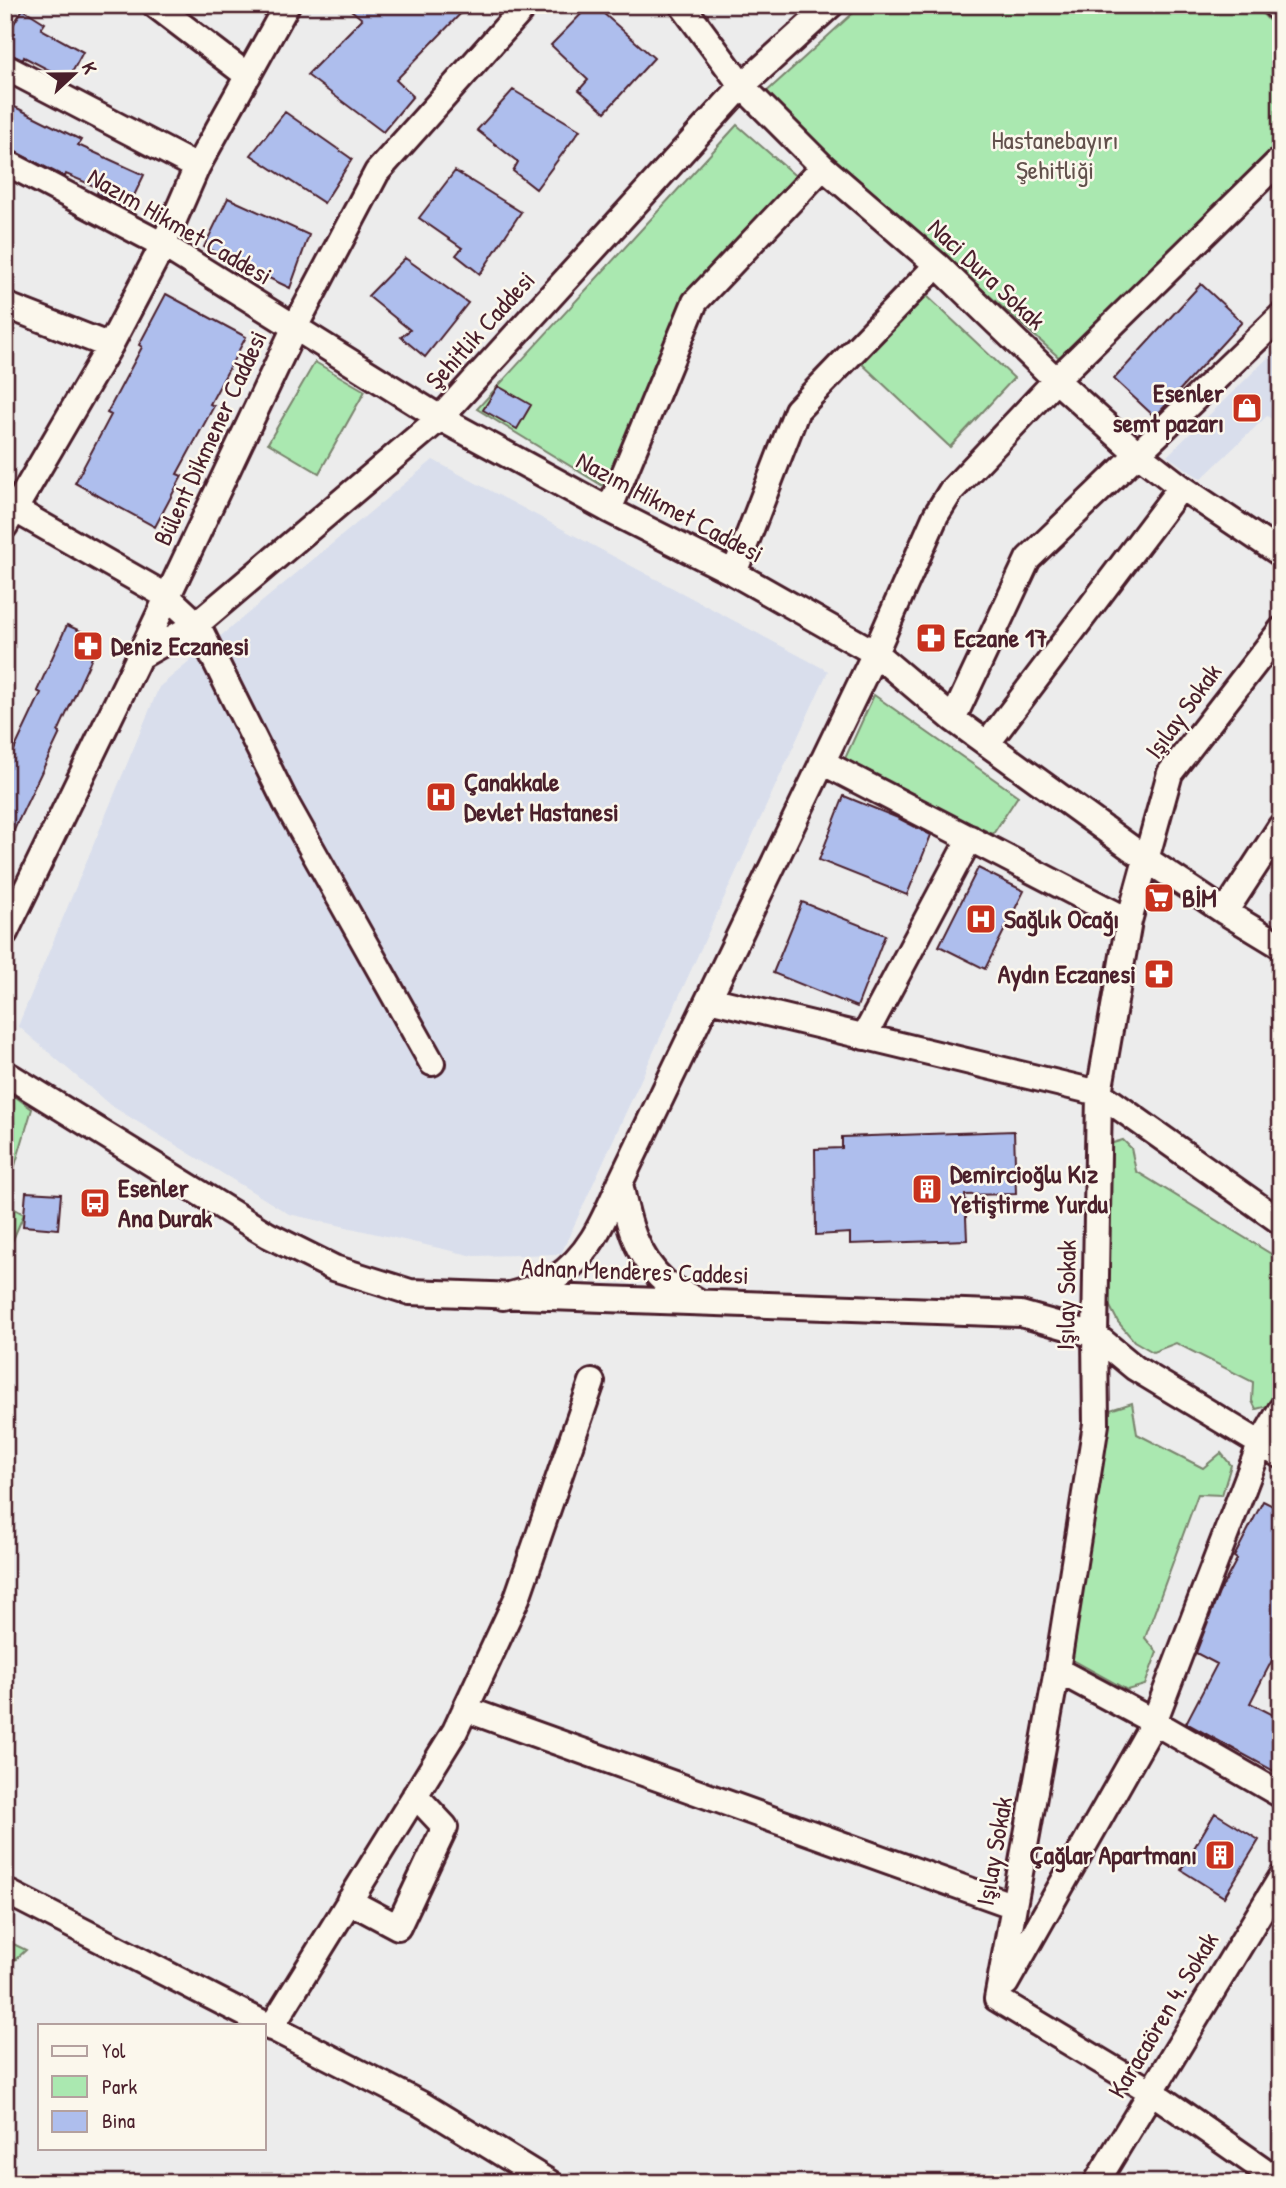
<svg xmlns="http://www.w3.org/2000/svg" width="1286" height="2188" font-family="'Patrick Hand',sans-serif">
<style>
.built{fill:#d9deec}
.green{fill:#aae8b0;stroke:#7a846e;stroke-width:2}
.building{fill:#aebeed;stroke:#4a1f2b;stroke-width:2}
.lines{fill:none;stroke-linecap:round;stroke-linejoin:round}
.minor-casing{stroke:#4a1f2b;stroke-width:30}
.minor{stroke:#fbf7ec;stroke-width:24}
.labels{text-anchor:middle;stroke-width:5;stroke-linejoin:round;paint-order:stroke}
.park-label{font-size:26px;fill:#62514c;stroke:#fbf7ec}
.street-label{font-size:26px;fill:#4a1f2b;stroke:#fbf7ec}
.poi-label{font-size:26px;font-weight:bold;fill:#4a1f2b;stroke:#fbf7ec;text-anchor:start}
</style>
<rect width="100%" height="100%" fill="#ececec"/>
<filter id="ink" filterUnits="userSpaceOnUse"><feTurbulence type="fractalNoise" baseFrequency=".0143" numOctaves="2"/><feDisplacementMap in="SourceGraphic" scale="14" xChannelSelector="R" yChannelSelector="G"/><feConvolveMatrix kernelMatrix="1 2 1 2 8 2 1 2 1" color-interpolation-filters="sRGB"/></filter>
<g filter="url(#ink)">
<path class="built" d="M1281 345V425L1267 416 1201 479 1167 456Z
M433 460 828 671 561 1254 474 1256 289 1214 110 1105 18 1026 159 687Z"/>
<path class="green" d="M862 5H1254L1281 33V139L1062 360 763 95Z
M737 125 799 179 690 297 603 486 477 409Z
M926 295 1014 378 950 447 861 363Z
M315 362 365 391 319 473 268 443Z
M874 695 1018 796 993 834 842 765Z
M5 1089 32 1109 5 1199Z
M1123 1140 1131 1148 1136 1171 1281 1260V1387L1272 1405 1256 1409 1252 1401 1253 1382 1176 1343 1153 1352 1134 1341 1118 1322 1103 1293V1146Z
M5 1204 24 1214 5 1258Z
M1132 1403 1137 1434 1203 1468 1221 1453 1231 1465 1222 1495 1198 1494 1145 1638 1157 1652 1145 1685 1127 1690 1067 1657 1110 1410Z
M5 1940 26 1950 5 1969Z"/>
<path class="building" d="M345 5H469L396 80 413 96 383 132 307 75 362 19Z
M590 5H594L654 58 605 112 579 90 588 80 551 45Z
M23 9 45 23 41 29 83 52 68 80 24 57 23 60 5 52V38Z
M513 90 580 130 536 189 513 171 518 162 477 130Z
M5 102 81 140 78 145 144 175 127 210 97 193 99 188 66 174 65 177 5 147Z
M285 112 352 159 324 203 251 155Z
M455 171 521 212 480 274 456 255 462 248 419 218Z
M228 198 309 235 290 288 204 247Z
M405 258 468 303 425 357 401 337 410 330 368 296Z
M1201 284 1242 322 1155 417 1114 379Z
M166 294 246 337 210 404 214 406 177 474 182 476 155 527 75 483 111 415 107 413 142 347 139 345Z
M498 386 531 405 517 429 483 410Z
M67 625 100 640 58 732 60 733 5 849V769L41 693 37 691Z
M844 796 898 818 931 835 907 895 819 860Z
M978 868 1024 891 985 969 939 946Z
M802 902 885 935 857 1007 773 973Z
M1014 1131 1016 1194 965 1195 967 1240 850 1244V1233L816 1235 815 1149 842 1148V1137Z
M26 1192 61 1194 58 1229 23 1226Z
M1263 1501 1281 1510V1643L1250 1703 1281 1719V1775L1186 1723 1217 1664 1196 1653 1219 1593 1237 1559 1234 1557Z
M1215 1813 1259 1840 1224 1897 1181 1870Z"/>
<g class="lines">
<g class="minor-casing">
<path id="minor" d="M155 5 248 76
M682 5 742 86 823 167 937 265 1056 380 1137 453 1181 487 1281 554
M1275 5 1281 12
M5 67 197 167
M5 162 163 245 440 418 609 510 734 573 875 653 953 719 1146 859 1225 912 1281 946
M5 305 110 346
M5 504 168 597 197 624 286 803 432 1063
M609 510 695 302 823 167
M5 526 110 346 163 245 197 167 287 5
M734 573 797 410 937 265
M139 657 197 624 440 418 742 86 831 5
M953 719 1028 559 1281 316
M987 744 1181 487
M822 762 1129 921
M1225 912 1281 826
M5 933 139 657 294 329 377 172 526 5
M709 999 1099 1093 1281 1222
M864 1037 970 838
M5 1073 268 1235 334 1268 410 1292 1021 1314 1095 1335 1135 1368 1281 1456
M620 1183C627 1219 635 1256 665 1282 674 1290 688 1295 698 1301
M503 1297C519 1292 539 1288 554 1279 589 1257 604 1220 620 1183L875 653 936 515 951 491 1056 380 1281 159
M1057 1670 1154 1722 1281 1795
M465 1709 1014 1906
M5 1891 421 2104 550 2183
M349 1901 398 1927 445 1827 415 1795
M1006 1983 1154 1722 1260 1445 1281 1409
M997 1999 1057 1670 1096 1424 1095 1335 1099 1093 1129 921 1170 773 1281 630
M997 1999 1152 2092 1281 2182
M271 2028 455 1731 517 1598 592 1382
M1096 2183 1281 1878"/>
</g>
<use href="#minor" class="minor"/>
</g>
</g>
<defs>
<g id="shop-square" transform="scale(1.575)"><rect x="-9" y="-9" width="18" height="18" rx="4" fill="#c8321e" stroke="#fbf7ec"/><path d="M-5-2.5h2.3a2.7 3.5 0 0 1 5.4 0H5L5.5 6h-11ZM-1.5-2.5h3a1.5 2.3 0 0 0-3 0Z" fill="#fff"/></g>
<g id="pharmacy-square" transform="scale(1.575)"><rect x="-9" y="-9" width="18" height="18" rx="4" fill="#c8321e" stroke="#fbf7ec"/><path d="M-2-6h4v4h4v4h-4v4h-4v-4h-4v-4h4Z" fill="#fff"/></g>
<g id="hospital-square" transform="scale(1.575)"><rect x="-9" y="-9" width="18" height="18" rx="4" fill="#c8321e" stroke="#fbf7ec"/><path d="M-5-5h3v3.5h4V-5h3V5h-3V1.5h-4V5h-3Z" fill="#fff"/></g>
<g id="supermarket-square" transform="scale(1.575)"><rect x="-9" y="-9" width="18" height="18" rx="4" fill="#c8321e" stroke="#fbf7ec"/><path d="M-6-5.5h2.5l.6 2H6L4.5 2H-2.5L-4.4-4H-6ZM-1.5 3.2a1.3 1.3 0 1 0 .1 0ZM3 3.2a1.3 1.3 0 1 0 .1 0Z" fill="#fff"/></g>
<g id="building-square" transform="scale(1.575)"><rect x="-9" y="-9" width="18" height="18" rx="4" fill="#c8321e" stroke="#fbf7ec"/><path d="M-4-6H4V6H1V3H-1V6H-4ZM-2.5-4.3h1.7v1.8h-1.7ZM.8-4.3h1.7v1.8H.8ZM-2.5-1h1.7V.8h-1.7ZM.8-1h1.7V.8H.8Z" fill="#fff"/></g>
<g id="bus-square" transform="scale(1.575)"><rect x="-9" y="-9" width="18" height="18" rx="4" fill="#c8321e" stroke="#fbf7ec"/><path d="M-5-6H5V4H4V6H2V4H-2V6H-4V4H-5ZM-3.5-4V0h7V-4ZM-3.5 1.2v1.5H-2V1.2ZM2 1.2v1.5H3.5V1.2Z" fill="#fff"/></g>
</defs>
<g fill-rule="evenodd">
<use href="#shop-square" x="1247" y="408"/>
<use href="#pharmacy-square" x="931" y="638"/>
<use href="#pharmacy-square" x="88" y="646"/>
<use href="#hospital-square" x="441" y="797"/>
<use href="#supermarket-square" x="1159" y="898"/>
<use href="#hospital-square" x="981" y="919"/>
<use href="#pharmacy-square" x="1159" y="974"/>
<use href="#building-square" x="927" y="1189"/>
<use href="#bus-square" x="95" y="1203"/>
<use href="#building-square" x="1220" y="1855"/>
</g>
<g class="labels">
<g class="park-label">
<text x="1055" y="149">Hastanebayırı<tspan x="1055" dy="30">Şehitliği</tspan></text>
</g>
<g class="street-label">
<text transform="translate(180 226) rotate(30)" y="9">Nazım Hikmet Caddesi</text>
<text transform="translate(987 274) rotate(43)" y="9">Naci Dura Sokak</text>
<text transform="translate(480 330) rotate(-48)" y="9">Şehitlik Caddesi</text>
<text transform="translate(210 438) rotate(-65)" y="9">Bülent Dikmener Caddesi</text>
<text transform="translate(670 507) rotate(28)" y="9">Nazım Hikmet Caddesi</text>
<text transform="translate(1183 711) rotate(-54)" y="9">Işılay Sokak</text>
<text transform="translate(635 1271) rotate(2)" y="9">Adnan Menderes Caddesi</text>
<text transform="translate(1066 1295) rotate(-89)" y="9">Işılay Sokak</text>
<text transform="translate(994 1851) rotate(-80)" y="9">Işılay Sokak</text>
<text transform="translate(1163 2015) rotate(-59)" y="9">Karacaören 4. Sokak</text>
</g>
<g class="poi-label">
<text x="1224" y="402" text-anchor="end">Esenler<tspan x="1224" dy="30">semt pazarı</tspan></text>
<text x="954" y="647">Eczane 17</text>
<text x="111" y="655">Deniz Eczanesi</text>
<text x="464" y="791">Çanakkale<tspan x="464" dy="30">Devlet Hastanesi</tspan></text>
<text x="1182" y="907">BİM</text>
<text x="1004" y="928">Sağlık Ocağı</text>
<text x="1136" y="983" text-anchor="end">Aydın Eczanesi</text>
<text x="950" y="1183">Demircioğlu Kız<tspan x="950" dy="30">Yetiştirme Yurdu</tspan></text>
<text x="118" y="1197">Esenler<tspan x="118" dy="30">Ana Durak</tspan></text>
<text x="1197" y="1864" text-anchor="end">Çağlar Apartmanı</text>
</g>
</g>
<rect width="1286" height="2188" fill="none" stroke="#fbf7ec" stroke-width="28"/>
<rect x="14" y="14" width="1258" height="2160" fill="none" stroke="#4a1f2b" stroke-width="2.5" filter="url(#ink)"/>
<rect x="38" y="2024" width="228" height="126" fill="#fbf7ec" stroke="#b4a19f" stroke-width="2"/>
<rect x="52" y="2046" width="35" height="10" fill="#fbf7ec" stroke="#b4a19f" stroke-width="2"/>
<text x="102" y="2058" font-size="21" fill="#4a1f2b">Yol</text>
<rect x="52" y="2076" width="35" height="21" fill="#aae8b0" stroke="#b4a19f" stroke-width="2"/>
<text x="102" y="2094" font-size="21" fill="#4a1f2b">Park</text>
<rect x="52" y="2111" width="35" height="21" fill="#aebeed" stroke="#b4a19f" stroke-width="2"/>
<text x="102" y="2128" font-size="21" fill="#4a1f2b">Bina</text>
<g transform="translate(74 74) rotate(68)" stroke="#fbf7ec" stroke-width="5" paint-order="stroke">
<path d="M0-5L12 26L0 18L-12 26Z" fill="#4a1f2b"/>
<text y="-10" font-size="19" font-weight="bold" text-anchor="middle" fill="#4a1f2b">K</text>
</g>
</svg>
